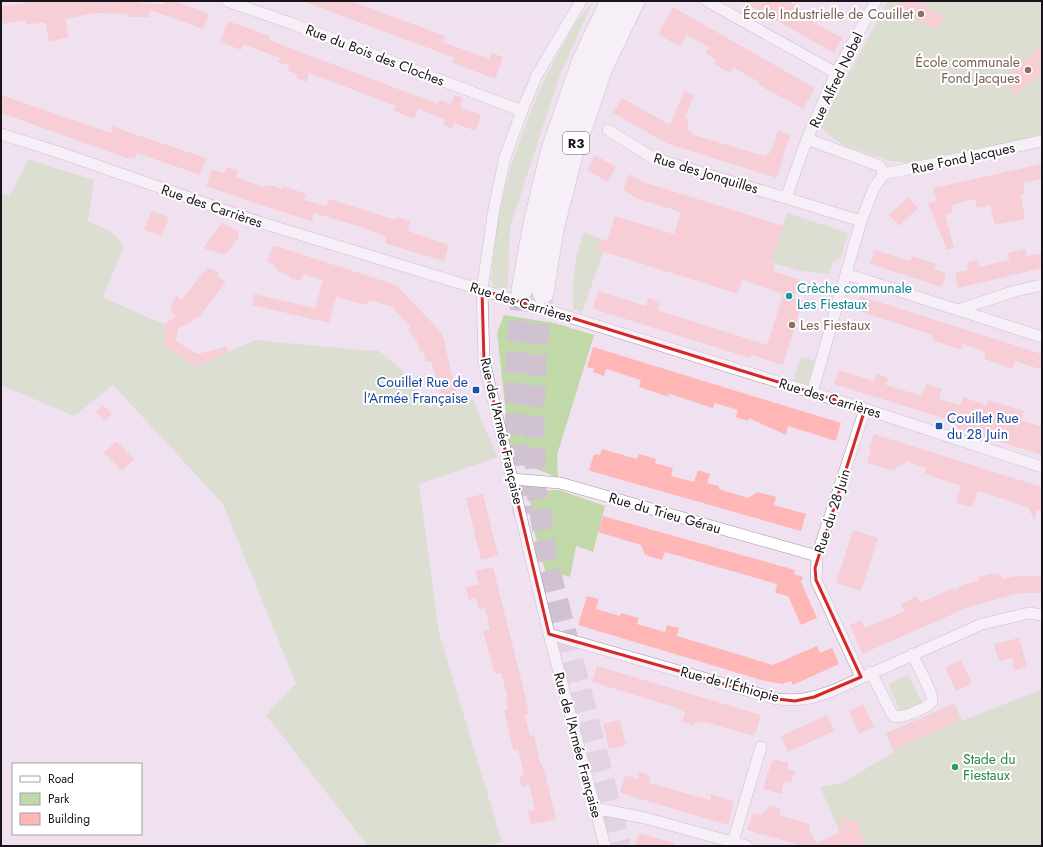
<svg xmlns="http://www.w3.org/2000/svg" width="1043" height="847" font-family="Jost,sans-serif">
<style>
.green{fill:#c1d9a8}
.building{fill:#feb7b6}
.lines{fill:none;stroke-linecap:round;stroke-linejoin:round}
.highway-tunnel{stroke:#d0c2d1;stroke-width:21;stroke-dasharray:21 10;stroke-linecap:butt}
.street-casing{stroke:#a093a1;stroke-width:12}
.highway-casing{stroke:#a093a1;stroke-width:22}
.street{stroke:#fff;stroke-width:11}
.highway{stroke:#fff;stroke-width:21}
.marked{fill:none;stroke:#d62828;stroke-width:3;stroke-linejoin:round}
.education-dot{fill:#8d6e63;stroke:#fff;stroke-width:1.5}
.culture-dot{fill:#0f9aa8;stroke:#fff;stroke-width:1.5}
.transit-dot{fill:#1a4fb4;stroke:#fff;stroke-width:1.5}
.leisure-dot{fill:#2e9e5b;stroke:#fff;stroke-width:1.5}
.labels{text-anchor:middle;stroke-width:4;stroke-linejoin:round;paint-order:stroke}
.shield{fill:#fff;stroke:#5e5a5e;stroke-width:1}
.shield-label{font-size:13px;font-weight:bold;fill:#191419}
.education-label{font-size:14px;fill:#785e54;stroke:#fff;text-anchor:end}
.street-label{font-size:14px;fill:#191419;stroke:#fff}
.culture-label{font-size:14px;fill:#0d838f;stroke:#fff;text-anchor:start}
.transit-label{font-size:14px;fill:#164399;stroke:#fff;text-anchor:end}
.leisure-label{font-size:14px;fill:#27864d;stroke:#fff;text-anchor:start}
</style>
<rect width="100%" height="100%" fill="#f0e1f1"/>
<path class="green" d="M888 1H1042V136L915 163 890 161 848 147 831 137 820 127Z
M592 3 559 78 510 227 508 288H494L491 279 497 221 511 165 530 113 546 76 576 22Z
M29 159 51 167 94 180 88 221 112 232 124 247 103 297 133 311 164 324V345L196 367 255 340 361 350H377L401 369 430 409 441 397 457 393 474 400 478 413 498 457 419 484 439 633 502 842 483 846H368L266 715 296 684 223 504 113 385 74 416 1 385V194L10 195Z
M787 213 848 233 841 257 833 262 829 274 801 271 770 262Z
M584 232 601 239 598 250 603 252 582 313 573 308V284L576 257Z
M504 315 554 323 594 335 557 455 558 478 511 458 497 333Z
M801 357 815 361 807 385 793 381Z
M559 490 605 506 593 552 576 546 570 577 554 572 549 585 533 527 529 491Z
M908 674 922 702 901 712 888 684Z
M1042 689V846H846L820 787 842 783 894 752 886 733 955 703 962 721Z"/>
<path class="building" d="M32 1 84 2 91 1H140V3L164 4 166 1H175L209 14 203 29 150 10 149 17H127V14L95 13 86 15 65 19 69 37 49 42 45 22 27 25 26 20 1 24V7Z
M306 1H351L445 36 443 42 489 59 492 53 503 57 495 79 453 63 455 58 337 14 306 2Z
M742 1H788L808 13 805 17 842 38 834 53Z
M902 1H925L923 5 945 17 937 30 915 18 914 20 897 10Z
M673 7 815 88 803 109 759 85 760 83 733 67 730 73 713 63 716 60 705 53 709 47 687 35 680 47 658 34Z
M228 21 270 36 269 40 438 104 439 100 451 104 454 95 463 98 460 107 481 115 476 131 454 123 452 129 443 125 445 119 418 109 414 119 394 111 396 106 309 73 306 82 296 78 297 74 288 71 290 66 278 62 280 58 243 44 241 50 220 42Z
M1042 45V74L1014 95 1004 77 1030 57Z
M684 91 694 95 685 118 689 120 687 129 694 135 764 156 771 152 778 130 790 135 777 178 668 144 613 113 622 98 670 125Z
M1 95 111 133 113 125 125 131 206 158 200 175 137 153 134 159 130 157 129 159 1 113Z
M595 155 616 167 608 182 587 170Z
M1042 164V179L1023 183 1025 194 1021 195 1025 219 995 225 990 205 977 208 975 199 951 205 953 213 945 214 954 248 947 250 928 203 937 201 933 188Z
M227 167 238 171 236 177 264 187 265 185 270 186 271 185 282 189 283 186 295 190 306 194 304 200 326 206 329 199 396 220 397 217 410 221 408 231 449 245 444 261 390 245 385 243 387 237 358 226 314 213 312 221 260 205 206 186 212 169 224 173Z
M629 174 643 182 784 226 771 264 775 265 773 271 800 280 794 298 803 301 783 365 751 355 750 358 593 309 598 291 646 306 648 298 660 302 657 310 767 345 783 294 742 280 738 294 598 250 601 239 607 241 615 216 674 234 680 213 671 209 638 199 623 190Z
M908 197 918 208 899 226 889 215Z
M152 211 169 217 162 236 144 230Z
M222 223 231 227 238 232 239 237 225 255 203 248Z
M273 245 396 285 442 333 458 399 443 403 431 361 426 362 423 351 421 354 417 342 408 330 411 327 392 307 369 300 367 305 336 297 329 323 252 305 254 294 315 308 323 280 303 274 301 281 289 278 290 276 278 272 279 269 274 267 275 265 267 262Z
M1025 249 1027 256 1042 253V268L958 288 955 273 968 270 966 263 978 260 980 267 1009 260 1008 253Z
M875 250 910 261 912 256 936 264 934 269 946 273 942 287 870 264Z
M207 268 219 272 217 275 226 282 199 317 178 329 176 341 197 354 226 347 228 352 197 367 164 345V324L176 317 170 309 176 295 181 300Z
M860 296 1042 354V370L1015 361 1013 369 984 359 986 352 963 344 961 350 932 340 933 335 855 310Z
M593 347 841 423 836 441 788 426 786 435 749 418 748 421 736 417 738 410 715 403 713 408 667 393 670 397 639 387 641 380 606 369 604 376 593 372 594 369 587 367Z
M839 370 874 381 877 374 888 378 886 385 922 396 926 384 942 389 939 399 961 405 963 397 986 405 988 400 1024 411 1021 420 1042 427V455L953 427 955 422 834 384Z
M103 405 112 414 104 421 96 412Z
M874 434 1042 487V512L1037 510 1034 520 1028 507 978 491 972 507 956 503 961 486 924 474 926 468 906 461 905 464 902 463 901 467 897 466 895 471 867 463 871 450 869 449Z
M116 441 134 459 122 471 104 453Z
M602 449 637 459 639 454 656 459 655 463 673 468 671 476 694 482 698 470 710 474 707 483 719 486V489L748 498 758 492 776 497 774 505 806 514 801 531 594 472 589 470 594 454 600 455Z
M483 494 498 555 481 560 466 498Z
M603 516 795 570 794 574 803 577 801 582 817 618 801 625 788 596 775 593 777 584 665 552 662 560 645 555 641 545 598 532Z
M853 530 878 538 861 591 836 583Z
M493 567 525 695 529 714 525 715 530 736 534 735 540 762 544 769 556 819 539 823 531 824 528 812 535 810 529 785 522 787 519 777 524 775 518 749 513 750 504 710 508 709 506 699H508L501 673 495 674 483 631 490 630 485 608 479 610 476 598 469 600 465 587 479 584 475 571Z
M995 573 996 575 1001 574 1002 579 1017 576H1042V593H1020L971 606 862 654 850 625 861 620 865 628 904 611 901 604 917 596 920 603 953 588 954 590 966 584 979 581 978 577Z
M587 596 599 599 596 609 620 616 621 613 639 618 637 624 665 632 667 625 679 628 677 636 773 665 817 646 820 653 832 648 839 664 793 685 791 681 782 684 765 681 578 625Z
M1019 638 1027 666 1014 671 1012 658 999 661 994 644Z
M961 660 972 683 956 691 945 667Z
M597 666 761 715 756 732 754 731 753 736 702 721 701 723 695 722 694 726 682 722 685 713 677 708 592 682Z
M863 704 874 727 859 734 849 711Z
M953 704 960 720 894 750 887 734Z
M827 715 834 731 788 752 781 736Z
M620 720 626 745 609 749 603 724Z
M773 759 788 763V769L795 771 791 783 784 781 781 794 763 789 771 763H772Z
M639 772 651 776 649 783 710 800 711 794 734 801 728 825 620 793 625 775 638 779Z
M769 805 781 808 779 815 810 824 809 828 816 843 839 833 838 830 843 828 838 817 856 821 867 846H802L747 830 753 813 761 815 768 809Z
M639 833 674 843V846H635Z"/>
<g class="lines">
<path class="highway-tunnel" d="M522 290C520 314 517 338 516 362 514 413 517 465 523 514
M543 293 536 366 534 416 536 487 548 563 621 846"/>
<g class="street-casing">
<path id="street" d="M227 1 293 24 522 111
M581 1 537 75 522 111 505 157 494 209 482 290 484 361 549 634 605 846
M707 1 836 73
M608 130 653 158 786 198
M1 134 61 153 259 222 482 290 865 409 1042 467
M807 139 836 73 876 1
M884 174 1042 141
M846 274 1042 337
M958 310 1015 291 1042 285
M812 393 861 221 874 188 884 174 880 166 807 139 786 198 861 221
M512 479 560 483 817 556
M549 634 777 699C800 701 810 699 832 691L982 624 1029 613 1042 615
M871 672 893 716C901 718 909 714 917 711 921 709 931 706 932 700 933 693 916 663 912 654
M861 677 816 580 817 556 865 409
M595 808 645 818 747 846
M733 842 761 747"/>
</g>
<g class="highway-casing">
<path id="highway" d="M522 290 534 223 552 149 583 60 611 1
M543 293 553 230 572 155 602 68 634 1"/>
</g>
<use href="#street" class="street"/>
<use href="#highway" class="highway"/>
</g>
<path d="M0 0H1043V847H0ZM482 290 865 409 815 568 816 580 861 677 814 697 795 701 777 699 549 634 484 361Z" fill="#f0e1f1" fill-opacity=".55" fill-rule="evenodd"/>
<path class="marked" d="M482 290 865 409 815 568 816 580 861 677 814 697 795 701 777 699 549 634 484 361Z"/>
<g class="education-dot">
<circle cx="921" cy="14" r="4"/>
<circle cx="1028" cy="70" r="4"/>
<circle cx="792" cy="325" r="4"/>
</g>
<circle class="culture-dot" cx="789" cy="296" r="4"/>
<g class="transit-dot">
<rect x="472" y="386" width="8" height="8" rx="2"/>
<rect x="935" y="422" width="8" height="8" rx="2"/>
</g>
<circle class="leisure-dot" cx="955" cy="767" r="4"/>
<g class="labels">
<rect class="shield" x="563" y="132" width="26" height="22" rx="3"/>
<g class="shield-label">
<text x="576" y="148">R3</text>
</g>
<g class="education-label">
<text x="913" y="19">École Industrielle de Couillet</text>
<text x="1020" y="67">École communale<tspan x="1020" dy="16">Fond Jacques</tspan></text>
<text x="800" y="330" text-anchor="start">Les Fiestaux</text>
</g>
<g class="street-label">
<text transform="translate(375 55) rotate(21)" y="5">Rue du Bois des Cloches</text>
<text transform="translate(836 80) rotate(-64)" y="5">Rue Alfred Nobel</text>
<text transform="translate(963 158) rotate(-12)" y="5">Rue Fond Jacques</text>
<text transform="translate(706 173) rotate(17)" y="5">Rue des Jonquilles</text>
<text transform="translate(212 206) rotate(19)" y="5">Rue des Carrières</text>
<text transform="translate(521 302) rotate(17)" y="5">Rue des Carrières</text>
<text transform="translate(830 398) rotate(17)" y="5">Rue des Carrières</text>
<text transform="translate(502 431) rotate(77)" y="5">Rue de l'Armée Française</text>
<text transform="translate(832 511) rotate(-72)" y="5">Rue du 28 Juin</text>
<text transform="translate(665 513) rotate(16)" y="5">Rue du Trieu Gérau</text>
<text transform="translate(730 684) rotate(15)" y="5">Rue de l'Éthiopie</text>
<text transform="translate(578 745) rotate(75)" y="5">Rue de l'Armée Française</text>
</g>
<g class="culture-label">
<text x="797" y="293">Crèche communale<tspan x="797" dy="16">Les Fiestaux</tspan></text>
</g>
<g class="transit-label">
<text x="468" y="387">Couillet Rue de<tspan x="468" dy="16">l'Armée Française</tspan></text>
<text x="947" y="423" text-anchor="start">Couillet Rue<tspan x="947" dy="16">du 28 Juin</tspan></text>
</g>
<g class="leisure-label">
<text x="963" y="764">Stade du<tspan x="963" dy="16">Fiestaux</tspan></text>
</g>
</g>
<rect width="1043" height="847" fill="none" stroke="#191419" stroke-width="4"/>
<rect x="12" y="763" width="130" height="72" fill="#ffffff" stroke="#a3a1a3"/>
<rect x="20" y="776" width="20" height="6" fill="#ffffff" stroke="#a3a1a3"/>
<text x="48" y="783" font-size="12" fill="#191419">Road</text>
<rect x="20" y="793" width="20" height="12" fill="#c1d9a8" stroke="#a3a1a3"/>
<text x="48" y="803" font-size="12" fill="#191419">Park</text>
<rect x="20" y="813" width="20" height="12" fill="#feb7b6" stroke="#a3a1a3"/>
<text x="48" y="823" font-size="12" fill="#191419">Building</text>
</svg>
